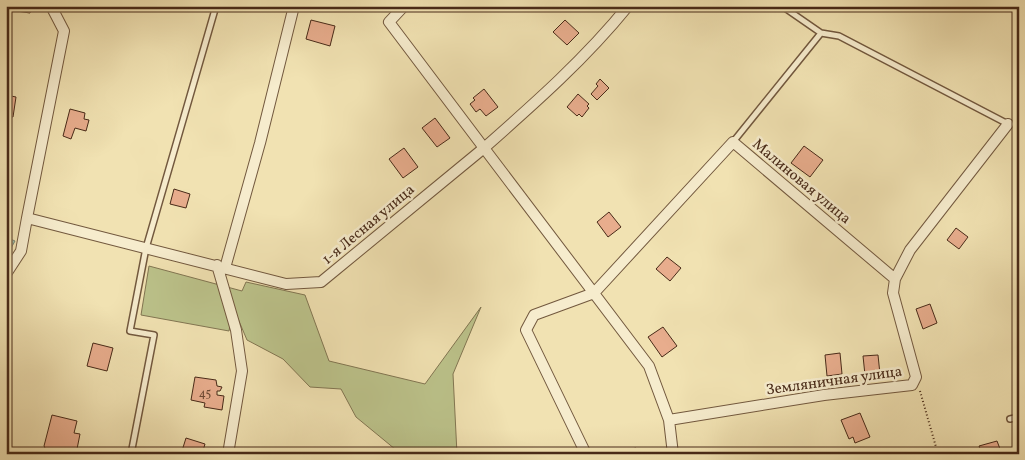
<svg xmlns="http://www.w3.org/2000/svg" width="1025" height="460" font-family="Vollkorn,serif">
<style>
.green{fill:#bcc38b;stroke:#827652}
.water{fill:#9bbeab;stroke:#7a8370}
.building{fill:#e8ad8d;stroke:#482a18}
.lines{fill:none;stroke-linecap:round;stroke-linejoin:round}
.service-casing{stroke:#72583e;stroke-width:8}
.minor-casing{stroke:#72583e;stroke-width:12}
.path{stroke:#482a18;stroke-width:2;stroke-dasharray:1 2.5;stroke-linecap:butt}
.service{stroke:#f6eccd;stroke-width:5}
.minor{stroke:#f6eccd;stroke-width:10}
.labels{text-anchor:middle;stroke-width:5;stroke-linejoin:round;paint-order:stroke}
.number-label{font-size:12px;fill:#704b35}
.street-label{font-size:15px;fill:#482a18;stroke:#f6eccd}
</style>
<rect width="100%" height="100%" fill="#f1e2b2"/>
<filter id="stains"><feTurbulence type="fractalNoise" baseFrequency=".004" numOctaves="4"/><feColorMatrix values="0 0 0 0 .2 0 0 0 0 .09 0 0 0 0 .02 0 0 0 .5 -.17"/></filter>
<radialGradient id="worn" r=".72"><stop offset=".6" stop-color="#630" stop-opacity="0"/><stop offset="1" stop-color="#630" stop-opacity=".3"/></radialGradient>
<path class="green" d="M149 266 242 291 246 282 305 295 329 361 425 384 481 307 453 374 457 454H401L356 417 341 389 310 387 283 359 247 340 233 307 229 331 141 315Z"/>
<path class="water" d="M6 237 15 241 6 257Z"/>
<path class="building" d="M11 6H32L30 13 10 10Z
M311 20 335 26 330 46 306 39Z
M565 20 579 33 567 45 553 32Z
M600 79 609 88 597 100 591 94 598 86 596 84Z
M484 89 498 107 486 116 480 109 476 112 470 104 475 100 473 98Z
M578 94 589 104 587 106 589 108 582 117 579 114 577 116 567 107Z
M6 95 16 97 13 117 6 116Z
M70 109 85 113 84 119 89 120 86 131 75 128 71 139 63 136Z
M435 118 450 138 437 147 422 128Z
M804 146 823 160 810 177 791 163Z
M404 148 418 167 403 178 389 159Z
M174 189 190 194 186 208 170 204Z
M609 212 621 227 608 237 597 222Z
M956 228 968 237 959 249 947 240Z
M667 257 681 268 670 281 656 269Z
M930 304 937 323 923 329 916 309Z
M663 327 677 346 662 357 648 337Z
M93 343 113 348 107 371 87 366Z
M840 353 842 374 827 376 825 355Z
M878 355 880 374 865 375 863 356Z
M195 377 216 380 217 386 222 387 220 391H217V395L224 396 222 410 204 407 205 403 191 400Z
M860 413 870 437 855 443 853 437 849 439 841 420Z
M52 415 77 421 74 433 80 434 76 454 46 450 44 446Z
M186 438 205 444 202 454H181Z
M997 441 1002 454H982L979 446Z
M636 448 637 454H620V451Z"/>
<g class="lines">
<g class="service-casing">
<path id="service" d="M821 33 839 36 1008 124
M733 142 821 33 782 6
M1010 419 1019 417
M131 454 154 335 130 331 146 248 216 6"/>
</g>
<g class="minor-casing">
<path id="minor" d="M51 6 64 31 27 218 286 284 321 282 484 148 649 366 669 420 673 454
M404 6 389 22 484 148C535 103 585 59 628 6
M217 265 236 330 242 371 228 454
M225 268 260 143 294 6
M6 274 21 251 27 218
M669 420 824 395 912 385 916 377 893 293 895 279 910 250 1008 124
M586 454 526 330 534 315 594 293 733 142 895 279"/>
</g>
<path class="path" d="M920 391 938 454"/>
<use href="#service" class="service"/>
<use href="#minor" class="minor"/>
</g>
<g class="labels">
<g class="number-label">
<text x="205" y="397">45</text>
</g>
<g class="street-label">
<text transform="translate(802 181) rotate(40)" y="5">Малиновая улица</text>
<text transform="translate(368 224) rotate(-40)" y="5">1-я Лесная улица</text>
<text transform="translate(834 380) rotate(-8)" y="5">Земляничная улица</text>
</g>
</g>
<rect width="1025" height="460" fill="none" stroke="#f1e2b2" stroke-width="25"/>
<rect x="8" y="8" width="1010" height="445" fill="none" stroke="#482a18" stroke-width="2.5"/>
<rect x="12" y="12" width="1000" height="435" fill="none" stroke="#482a18"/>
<rect width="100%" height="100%" filter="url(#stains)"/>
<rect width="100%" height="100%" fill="url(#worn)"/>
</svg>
